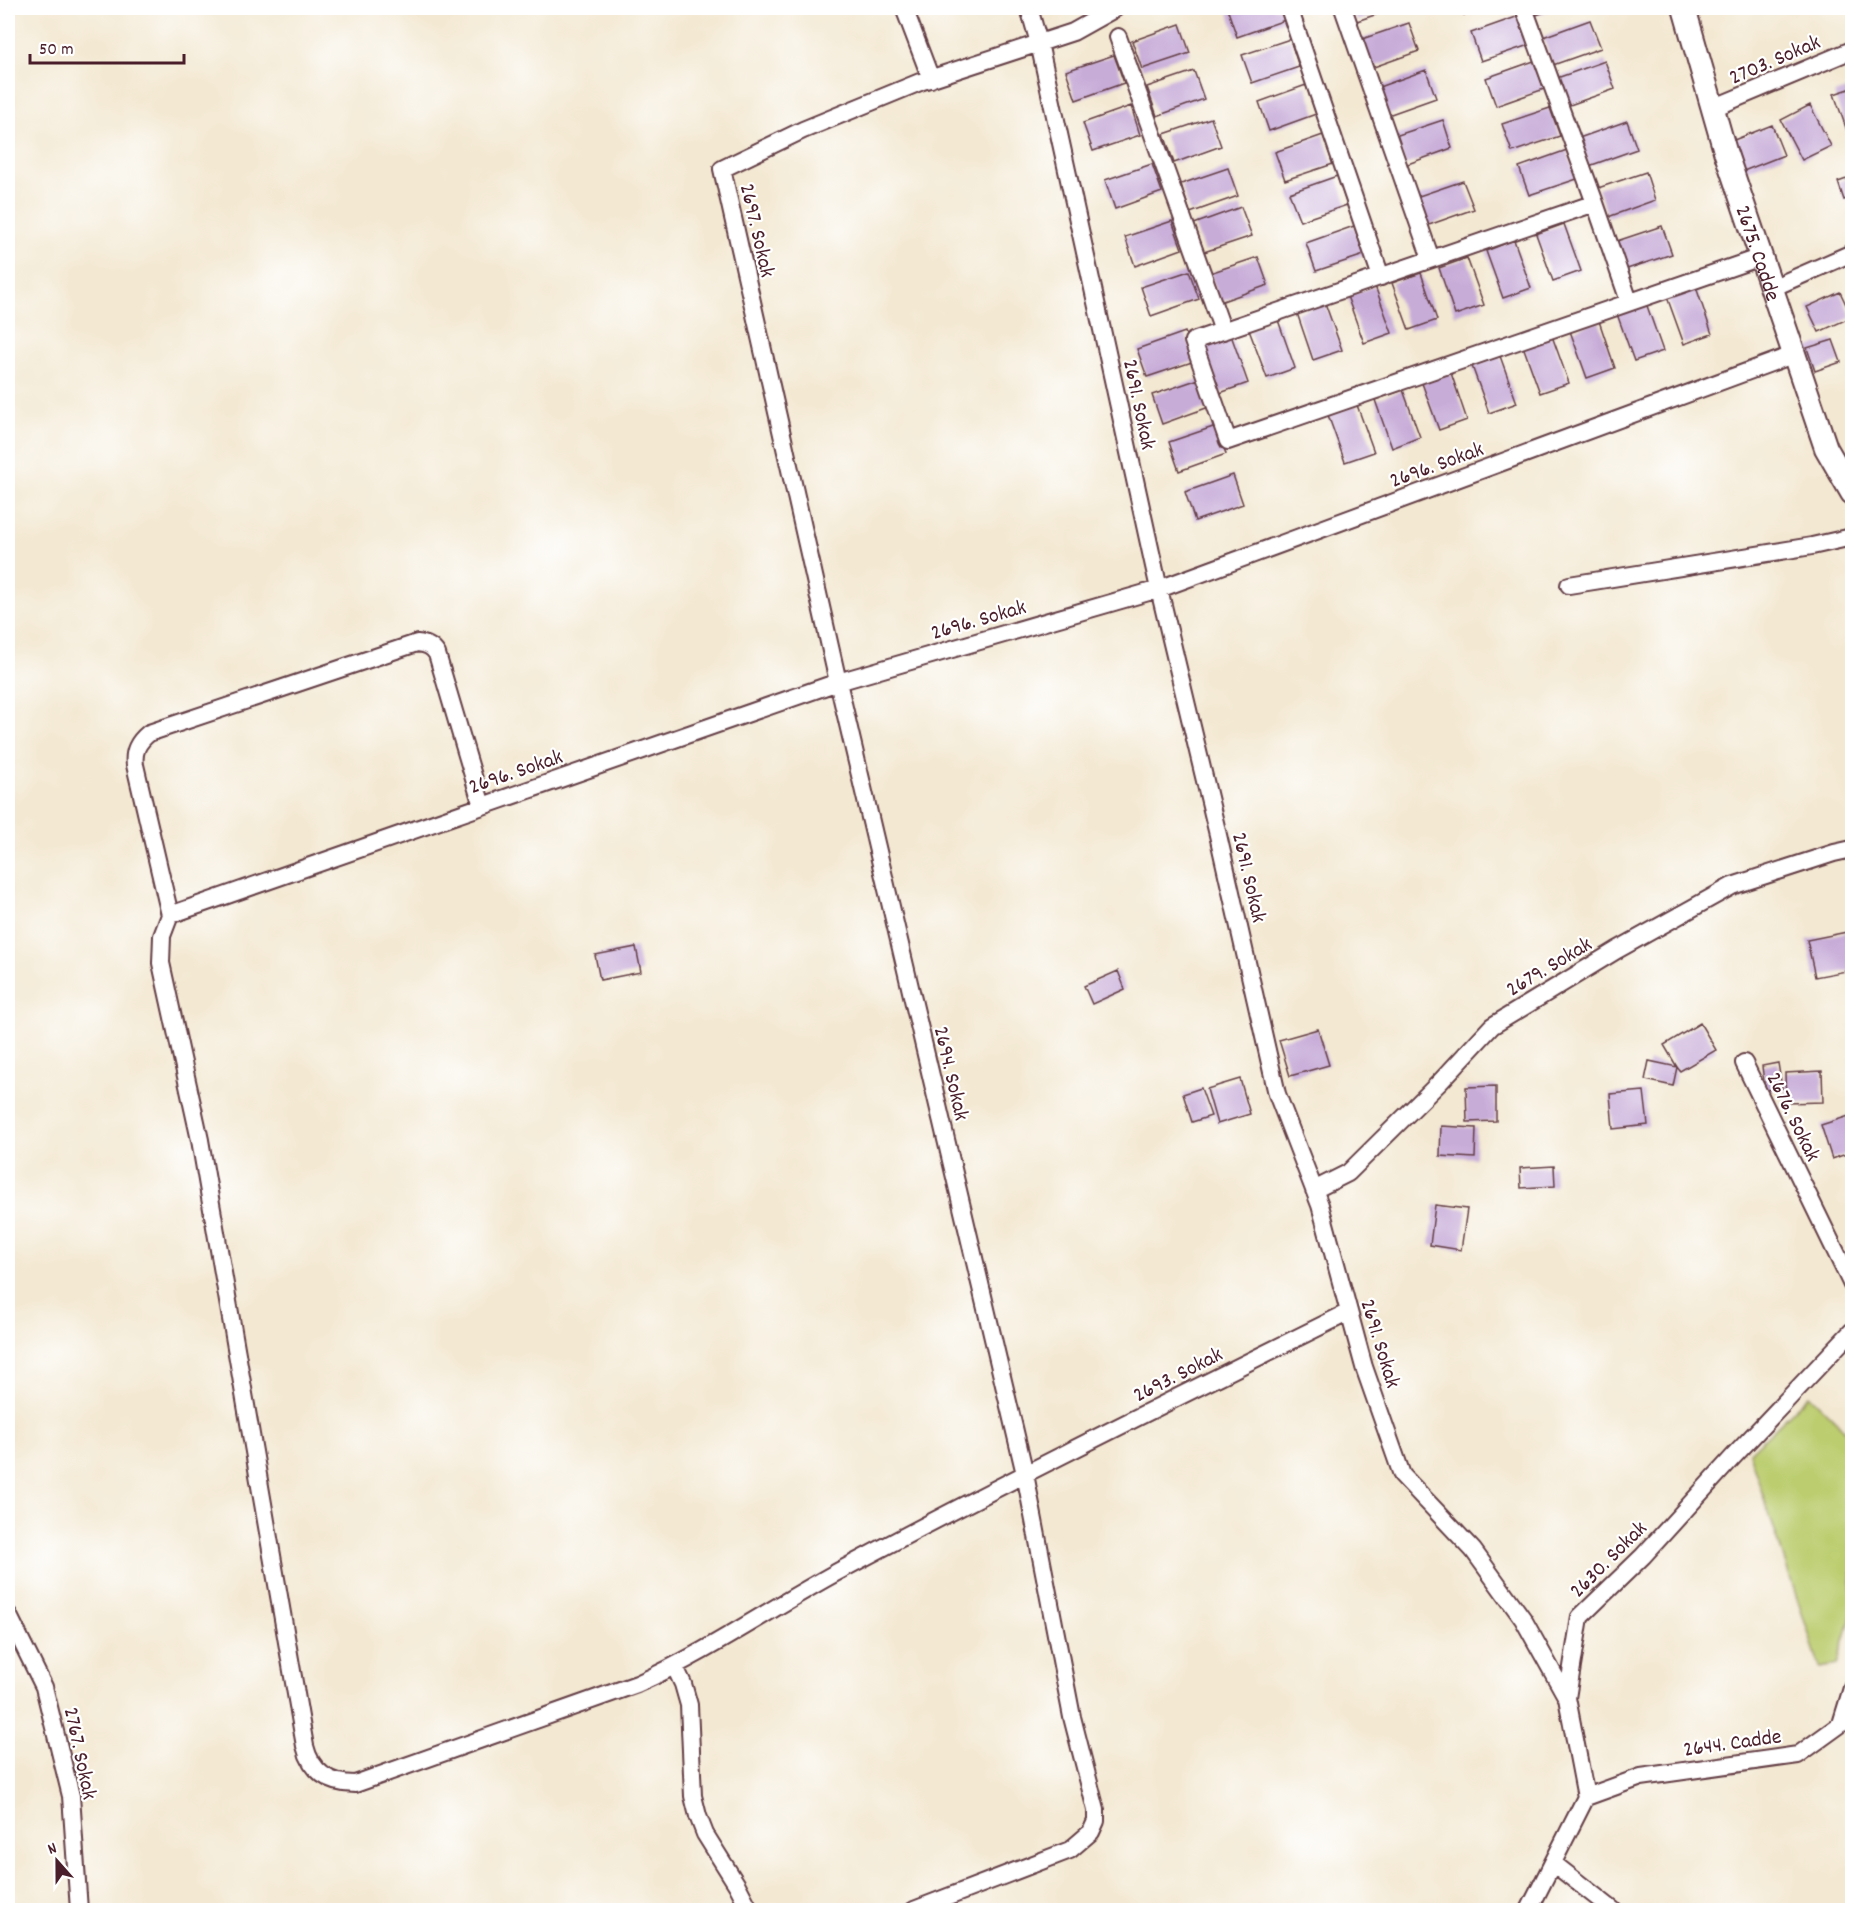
<svg xmlns="http://www.w3.org/2000/svg" width="1860" height="1918" font-family="Dekko,sans-serif">
<style>
.green{fill:#bccd6f;stroke:#83764d;stroke-width:1.5}
.building{fill:#c7acd8}
.lines{fill:none;stroke-linecap:round;stroke-linejoin:round}
.street-casing{stroke:#633d44;stroke-width:20}
.secondary-casing{stroke:#633d44;stroke-width:26}
.street{stroke:#fff;stroke-width:16}
.secondary{stroke:#fff;stroke-width:22}
.labels{text-anchor:middle;stroke-width:4.5;stroke-linejoin:round;paint-order:stroke}
.street-label{font-size:22px;fill:#4a1f2b;stroke:#fff}
</style>
<rect width="100%" height="100%" fill="#fff"/>
<filter id="ink" filterUnits="userSpaceOnUse"><feTurbulence type="fractalNoise" baseFrequency=".0167" numOctaves="2"/><feDisplacementMap in="SourceGraphic" scale="12" xChannelSelector="R" yChannelSelector="G"/><feConvolveMatrix kernelMatrix="1 2 1 2 8 2 1 2 1" color-interpolation-filters="sRGB"/></filter>
<filter id="wash" filterUnits="userSpaceOnUse"><feTurbulence type="fractalNoise" baseFrequency=".008" numOctaves="4" result="noise"/><feDisplacementMap in="SourceGraphic" scale="24" xChannelSelector="R" yChannelSelector="G"/><feGaussianBlur stdDeviation="1.35" result="paint"/><feColorMatrix in="noise" values="0 0 0 0 0 0 0 0 0 0 0 0 0 0 0 0 0 1.4 0 .05"/><feComposite in="paint" operator="in"/></filter>
<g filter="url(#wash)">
<rect width="100%" height="100%" fill="#f3e8d1"/>
<path class="green" d="M1809 1395 1852 1437V1614L1837 1665 1820 1668 1749 1453Z"/>
<g id="blocks">
<path class="building" d="M1227 8H1280L1285 20 1237 37Z
M1352 8H1395L1357 21Z
M1462 8H1485L1464 15Z
M1534 8H1557L1536 15Z
M1519 16 1529 45 1481 61 1471 33Z
M1590 20 1601 48 1553 65 1543 37Z
M1409 23 1419 51 1371 68 1362 39Z
M1180 24 1190 53 1142 69 1132 41Z
M1290 39 1299 67 1252 83 1242 55Z
M1114 55 1124 83 1076 100 1066 71Z
M1534 61 1544 89 1496 106 1486 78Z
M1605 61 1615 89 1567 106 1557 78Z
M1426 70 1436 98 1388 115 1379 87Z
M1194 71 1204 99 1157 116 1147 87Z
M1306 85 1316 114 1269 131 1259 102Z
M1852 88V138L1850 139 1834 94Z
M1810 105 1831 146 1802 160 1781 120Z
M1131 106 1140 135 1093 151 1083 123Z
M1550 108 1560 136 1512 152 1502 124Z
M1211 118 1221 146 1174 163 1164 134Z
M1443 120 1452 148 1405 165 1395 136Z
M1627 121 1637 149 1589 166 1579 138Z
M1772 125 1784 155 1741 172 1729 142Z
M1323 135 1333 164 1285 180 1275 152Z
M1567 150 1577 179 1529 195 1519 167Z
M1152 164 1162 192 1115 209 1105 180Z
M1228 168 1238 196 1190 213 1181 184Z
M1646 172 1655 200 1608 217 1598 188Z
M1337 176 1347 205 1300 221 1289 193Z
M1852 177V197L1844 200 1838 182Z
M1463 181 1474 209 1426 226 1416 197Z
M1241 207 1252 236 1204 252 1194 224Z
M1172 221 1182 249 1135 266 1125 237Z
M1564 224 1581 271 1553 281 1536 234Z
M1354 226 1364 255 1316 271 1306 243Z
M1662 226 1672 254 1624 270 1614 242Z
M1514 240 1531 288 1503 298 1486 251Z
M1258 257 1268 285 1220 302 1210 273Z
M1467 258 1484 305 1455 315 1439 268Z
M1189 271 1199 299 1151 316 1141 287Z
M1421 273 1437 320 1409 330 1392 283Z
M1375 286 1392 333 1364 343 1347 296Z
M1696 287 1712 334 1684 344 1667 297Z
M1840 292 1852 317 1819 332 1807 307Z
M1325 303 1342 350 1313 360 1297 313Z
M1646 303 1663 351 1634 361 1617 314Z
M1278 320 1295 368 1267 378 1249 330Z
M1599 321 1615 368 1587 378 1570 331Z
M1185 332 1195 361 1147 377 1137 349Z
M1231 335 1248 383 1220 393 1203 345Z
M1552 336 1569 383 1540 393 1523 346Z
M1833 340 1841 362 1815 371 1807 348Z
M1500 356 1517 403 1489 413 1472 366Z
M1451 373 1467 420 1439 430 1422 383Z
M1199 379 1209 407 1162 424 1152 395Z
M1403 390 1420 437 1392 448 1375 400Z
M1357 405 1374 452 1345 462 1328 415Z
M1216 426 1226 454 1179 471 1169 442Z
M1233 475 1243 504 1195 521 1185 492Z
M1852 931V970L1815 977 1807 940Z
M636 947 641 972 600 980 595 955Z
M1118 971 1125 989 1092 1004 1084 986Z
M1700 1023 1716 1050 1680 1071 1677 1067 1673 1086 1645 1080 1649 1061 1677 1067 1664 1045Z
M1318 1029 1329 1065 1290 1076 1279 1040Z
M1778 1063 1782 1088 1765 1090 1762 1066Z
M1822 1071 1823 1102 1786 1103 1785 1073Z
M1240 1079 1250 1114 1217 1124 1207 1089Z
M1496 1086V1121L1467 1122 1466 1087Z
M1201 1088 1211 1116 1192 1122 1183 1094Z
M1644 1091 1648 1125 1613 1129 1610 1094Z
M1852 1115V1152L1832 1159 1821 1125Z
M1441 1126 1476 1128 1475 1158 1440 1156Z
M1554 1166 1555 1186 1521 1188 1520 1168Z
M1435 1205 1467 1209 1461 1250 1430 1245Z"/>
</g>
</g>
<g filter="url(#ink)">
<use href="#blocks" fill-opacity="0" stroke="#633d44" stroke-width="1.5"/>
<g class="lines">
<g class="street-casing">
<path id="street" d="M904 8 931 79
M1029 8 1039 43 1159 589 1218 835 1277 1094 1320 1205 1364 1367 1402 1475 1473 1550 1523 1619 1567 1698
M1289 8 1381 277
M1343 8 1431 259
M1524 8 1595 203
M1118 37 1223 331
M1713 108 1852 50
M1772 288 1852 253
M1629 301 1595 203 1193 341 1228 441 1761 257
M1569 585 1812 546 1852 537
M482 806 437 654C432 646 426 644 417 643L149 733C138 742 133 751 135 765L170 915 162 936 161 963 200 1140 305 1746C311 1771 329 1784 355 1784L637 1684C708 1652 771 1608 839 1571 1007 1481 1178 1397 1349 1312
M170 915 838 682 1159 589 1795 354
M1744 1063 1852 1285
M1314 1190 1348 1173 1440 1082 1492 1026 1617 950 1732 886 1834 853 1852 849
M8 1614 44 1687 71 1796 79 1910
M675 1667 683 1684 689 1705 693 1796 698 1816 705 1834 737 1885 750 1910
M1586 1797 1641 1777 1798 1755 1841 1724 1852 1688
M1553 1863 1613 1910
M914 1910 1070 1850 1091 1832 1096 1821V1810L1072 1717 1025 1474 838 682 722 169 803 130 920 82 1073 32 1116 8
M1529 1910 1586 1797 1567 1698 1580 1617 1643 1556 1733 1457 1852 1331"/>
</g>
<g class="secondary-casing">
<g id="secondary">
<path id="s1" d="M1684 8 1725 151 1826 448 1852 493"/>
</g>
</g>
<use href="#street" class="street"/>
<use href="#secondary" class="secondary"/>
</g>
</g>
<g class="labels">
<g class="street-label">
<text transform="translate(1774 58) rotate(-23)" y="8">2703. Sokak</text>
<text transform="translate(759 230) rotate(77)" y="8">2697. Sokak</text>
<text dy="8" stroke="none"><textPath href="#s1" startOffset="256">2675. Cadde</textPath></text>
<text transform="translate(1141 404) rotate(78)" y="8">2691. Sokak</text>
<text transform="translate(1436 463) rotate(-20)" y="8">2696. Sokak</text>
<text transform="translate(978 618) rotate(-16)" y="8">2696. Sokak</text>
<text transform="translate(515 770) rotate(-19)" y="8">2696. Sokak</text>
<text transform="translate(1251 877) rotate(77)" y="8">2691. Sokak</text>
<text transform="translate(1548 965) rotate(-31)" y="8">2679. Sokak</text>
<text transform="translate(953 1073) rotate(77)" y="8">2694. Sokak</text>
<text transform="translate(1795 1116) rotate(64)" y="8">2676. Sokak</text>
<text transform="translate(1382 1343) rotate(73)" y="8">2691. Sokak</text>
<text transform="translate(1177 1373) rotate(-27)" y="8">2693. Sokak</text>
<text transform="translate(1607 1558) rotate(-45)" y="8">2630. Sokak</text>
<text transform="translate(1732 1741) rotate(-8)" y="8">2644. Cadde</text>
<text transform="translate(82 1753) rotate(78)" y="8">2767. Sokak</text>
</g>
</g>
<rect width="1860" height="1918" fill="none" stroke="#fff" stroke-width="30"/>
<g transform="translate(57 1861) rotate(339)" stroke="#ffffff" stroke-width="4.5" paint-order="stroke">
<path d="M0-4.5L10 22L0 15L-10 22Z" fill="#4a1f2b"/>
<text y="-9" font-size="16" font-weight="bold" text-anchor="middle" fill="#4a1f2b">N</text>
</g>
<path d="M30 54v9h154v-9" fill="none" stroke="#4a1f2b" stroke-width="3"/>
<text x="39" y="54" font-size="18" fill="#4a1f2b" stroke="#ffffff" stroke-width="4.5" paint-order="stroke">50 m</text>
</svg>
